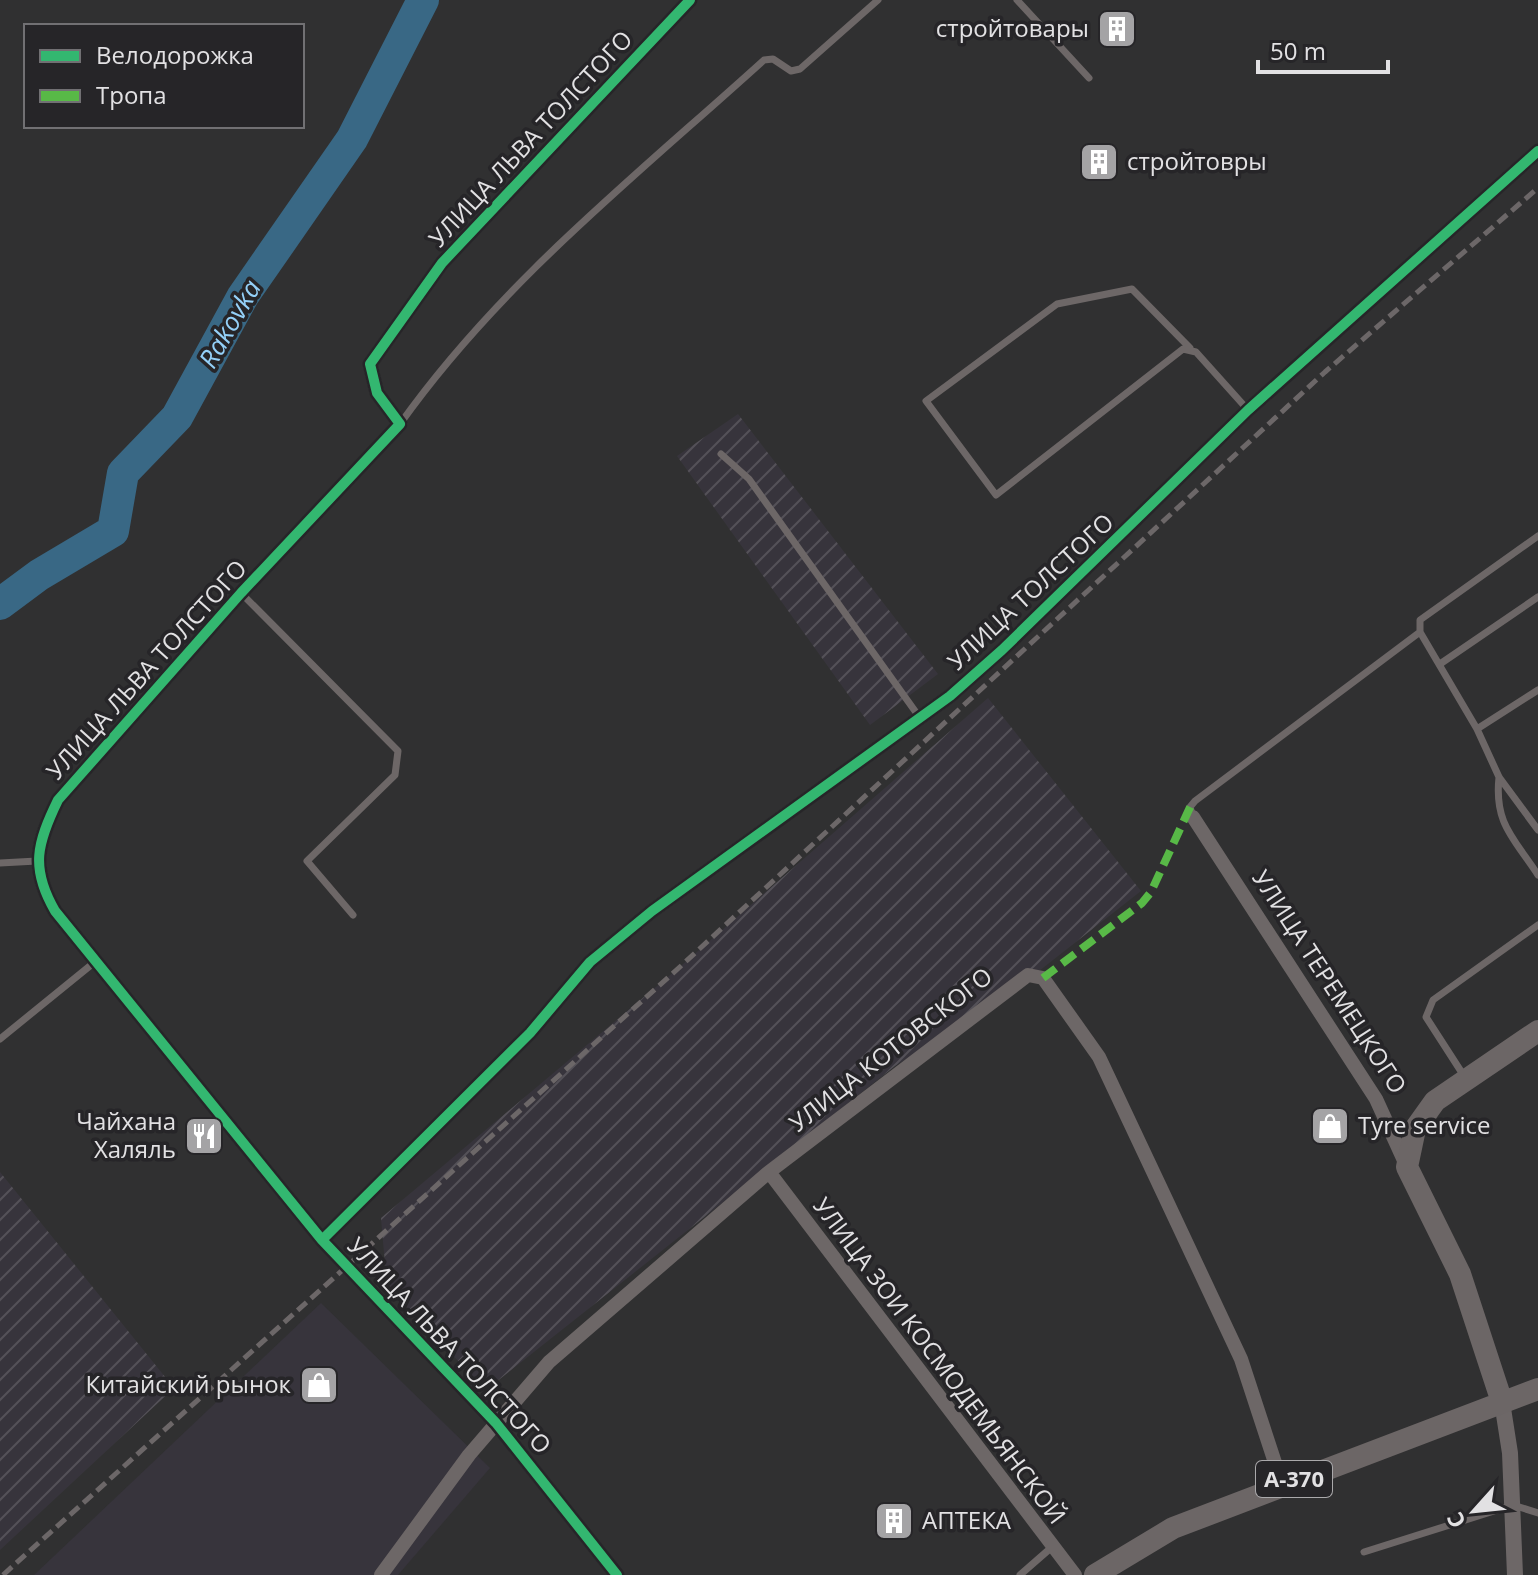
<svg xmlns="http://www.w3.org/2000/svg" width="1538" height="1575" font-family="'Open Sans',sans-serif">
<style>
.built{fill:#37343c}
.industrial{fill:url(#industrial-furrows)}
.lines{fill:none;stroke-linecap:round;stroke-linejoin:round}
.river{stroke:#396885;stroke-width:32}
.service{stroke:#6d6767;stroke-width:7}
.minor{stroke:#6d6767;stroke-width:14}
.tertiary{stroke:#6d6767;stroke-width:16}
.trunk{stroke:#6c6666;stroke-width:22}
.rail{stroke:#6c6768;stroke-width:5;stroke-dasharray:12 6;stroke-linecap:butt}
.quiet{stroke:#58b947;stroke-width:8;stroke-dasharray:16 8;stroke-linecap:butt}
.cycleway-casing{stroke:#262528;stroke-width:15}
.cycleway{stroke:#33b770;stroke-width:10}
.labels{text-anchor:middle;stroke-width:7;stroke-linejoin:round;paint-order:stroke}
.shield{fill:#262528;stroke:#aaa9ab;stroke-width:2}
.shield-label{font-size:22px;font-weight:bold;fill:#e2e1e3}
.poi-label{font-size:24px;fill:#e2e1e3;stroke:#262528;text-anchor:end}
.street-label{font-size:24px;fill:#e2e1e3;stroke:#262528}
.water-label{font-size:26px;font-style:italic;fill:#94d0f8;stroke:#262528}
</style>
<defs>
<pattern id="industrial-furrows" width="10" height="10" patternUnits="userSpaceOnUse" patternTransform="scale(2)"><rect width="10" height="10" fill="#37343c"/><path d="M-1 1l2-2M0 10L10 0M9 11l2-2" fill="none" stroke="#545158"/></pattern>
</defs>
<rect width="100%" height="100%" fill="#303031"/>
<path class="built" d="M321 1303 490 1468 398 1575H34Z"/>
<path class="industrial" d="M738 414 938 674 870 725 677 456Z
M988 698 1141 891 1007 996 895 1066 486 1390 387 1287 381 1218 682 965Z
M0 1172 174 1388 0 1550Z"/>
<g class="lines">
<path class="river" d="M0 604 39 575 113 531 123 473 177 417 243 296 352 139 423 0"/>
<path class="service" d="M1017 0 1089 78
M1190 348 1132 289 1057 304 926 401 996 495 1183 349 1196 352 1248 410
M400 424C501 282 636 176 764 60L773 59 791 71 800 69 878 0
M721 454 749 479 920 718
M1538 536 1420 620V632L1477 729 1499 777 1538 830
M241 593 398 751 395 775 307 861 353 915
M1440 664 1538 597
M1477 729 1538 690
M1499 777C1494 824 1514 838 1538 875
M1193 817 1190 807 1195 801 1420 632
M0 863 37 861
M0 1039 96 961
M1464 1076 1426 1017 1433 1000 1538 925
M1364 1552 1513 1505 1538 1513
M1020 1575 1052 1547"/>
<path class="minor" d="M1193 817 1376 1099 1407 1167
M769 1172 1075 1575
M322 1240 530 1033 590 962 652 911 950 696 1002 650 1248 410 1538 151
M381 1575 469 1455 549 1362 769 1172 1028 975 1043 978 1099 1057 1164 1195 1241 1359 1282 1484
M617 1575 496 1423 322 1240 55 911C30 868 37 843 58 800L241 593 400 424 377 393 370 364 442 263 690 0"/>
<path class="tertiary" d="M1502 1402 1510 1453 1515 1575"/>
<path class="trunk" d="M1502 1402 1460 1274 1407 1167 1415 1129 1435 1101 1538 1031
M1095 1575 1173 1528 1538 1389"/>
<path class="rail" d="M3 1575 682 965 1325 372 1538 188"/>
<path class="quiet" d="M1043 978 1142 903 1151 892 1192 803"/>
<g class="cycleway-casing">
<path id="cycleway" d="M322 1240 530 1033 590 962 652 911 950 696 1002 650 1248 410 1538 151
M617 1575 496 1423 322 1240 55 911C30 868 37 843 58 800L241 593 400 424 377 393 370 364 442 263 690 0"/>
</g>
<use href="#cycleway" class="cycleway"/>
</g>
<defs>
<g id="building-square" transform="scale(2)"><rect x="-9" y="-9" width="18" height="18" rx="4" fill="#a4a3a5" stroke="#262528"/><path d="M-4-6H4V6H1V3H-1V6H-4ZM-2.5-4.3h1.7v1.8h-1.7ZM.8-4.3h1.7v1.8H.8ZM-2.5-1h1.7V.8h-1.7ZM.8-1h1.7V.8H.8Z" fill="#fff"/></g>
<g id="shop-square" transform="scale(2)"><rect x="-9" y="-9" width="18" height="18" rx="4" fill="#a4a3a5" stroke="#262528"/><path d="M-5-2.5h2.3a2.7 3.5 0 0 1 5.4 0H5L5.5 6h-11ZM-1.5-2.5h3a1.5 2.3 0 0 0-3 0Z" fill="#fff"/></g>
<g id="restaurant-square" transform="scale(2)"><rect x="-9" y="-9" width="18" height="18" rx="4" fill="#a4a3a5" stroke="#262528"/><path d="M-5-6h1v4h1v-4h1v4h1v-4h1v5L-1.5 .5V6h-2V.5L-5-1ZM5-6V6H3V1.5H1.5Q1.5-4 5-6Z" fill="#fff"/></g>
</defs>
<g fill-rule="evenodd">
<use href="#building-square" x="1117" y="29"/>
<use href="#building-square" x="1099" y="162"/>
<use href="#shop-square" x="1330" y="1126"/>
<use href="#restaurant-square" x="204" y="1136"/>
<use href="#shop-square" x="319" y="1385"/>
<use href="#building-square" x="894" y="1521"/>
</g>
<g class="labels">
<rect class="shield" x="1256" y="1461" width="76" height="36" rx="6"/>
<g class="shield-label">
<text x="1294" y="1487">А-370</text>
</g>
<g class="poi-label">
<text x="1089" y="37">стройтовары</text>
<text x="1127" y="170" text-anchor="start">стройтовры</text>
<text x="176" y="1130">Чайхана<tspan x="176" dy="28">Халяль</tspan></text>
<text x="1358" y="1134" text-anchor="start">Tyre service</text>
<text x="291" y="1393">Китайский рынок</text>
<text x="922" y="1529" text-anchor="start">АПТЕКА</text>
</g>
<g class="street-label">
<text transform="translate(531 139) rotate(-47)" y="8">УЛИЦА ЛЬВА ТОЛСТОГО</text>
<text transform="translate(1031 592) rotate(-43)" y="8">УЛИЦА ТОЛСТОГО</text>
<text transform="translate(147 670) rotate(-48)" y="8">УЛИЦА ЛЬВА ТОЛСТОГО</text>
<text transform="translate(1329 982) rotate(57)" y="8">УЛИЦА ТЕРЕМЕЦКОГО</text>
<text transform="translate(891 1050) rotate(-38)" y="8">УЛИЦА КОТОВСКОГО</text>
<text transform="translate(449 1346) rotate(47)" y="8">УЛИЦА ЛЬВА ТОЛСТОГО</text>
<text transform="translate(939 1361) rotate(53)" y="8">УЛИЦА ЗОИ КОСМОДЕМЬЯНСКОЙ</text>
</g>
<g class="water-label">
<text transform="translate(230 324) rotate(-60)" y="9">Rakovka</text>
</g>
</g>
<rect x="24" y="24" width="280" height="104" fill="#262528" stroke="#717073" stroke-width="2"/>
<rect x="40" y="50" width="40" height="12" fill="#33b770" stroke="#717073" stroke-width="2"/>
<text x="96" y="64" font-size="24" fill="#e2e1e3">Велодорожка</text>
<rect x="40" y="90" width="40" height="12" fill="#58b947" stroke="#717073" stroke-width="2"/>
<text x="96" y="104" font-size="24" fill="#e2e1e3">Тропа</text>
<g transform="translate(1474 1511) rotate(243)" stroke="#262528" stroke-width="6" paint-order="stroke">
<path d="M0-6L14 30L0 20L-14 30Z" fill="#e2e1e3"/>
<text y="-12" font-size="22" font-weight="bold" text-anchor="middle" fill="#e2e1e3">С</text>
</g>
<path d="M1258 60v12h130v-12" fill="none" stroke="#e2e1e3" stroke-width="4"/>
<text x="1270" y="60" font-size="24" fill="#e2e1e3" stroke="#262528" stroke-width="6" paint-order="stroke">50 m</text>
</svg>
